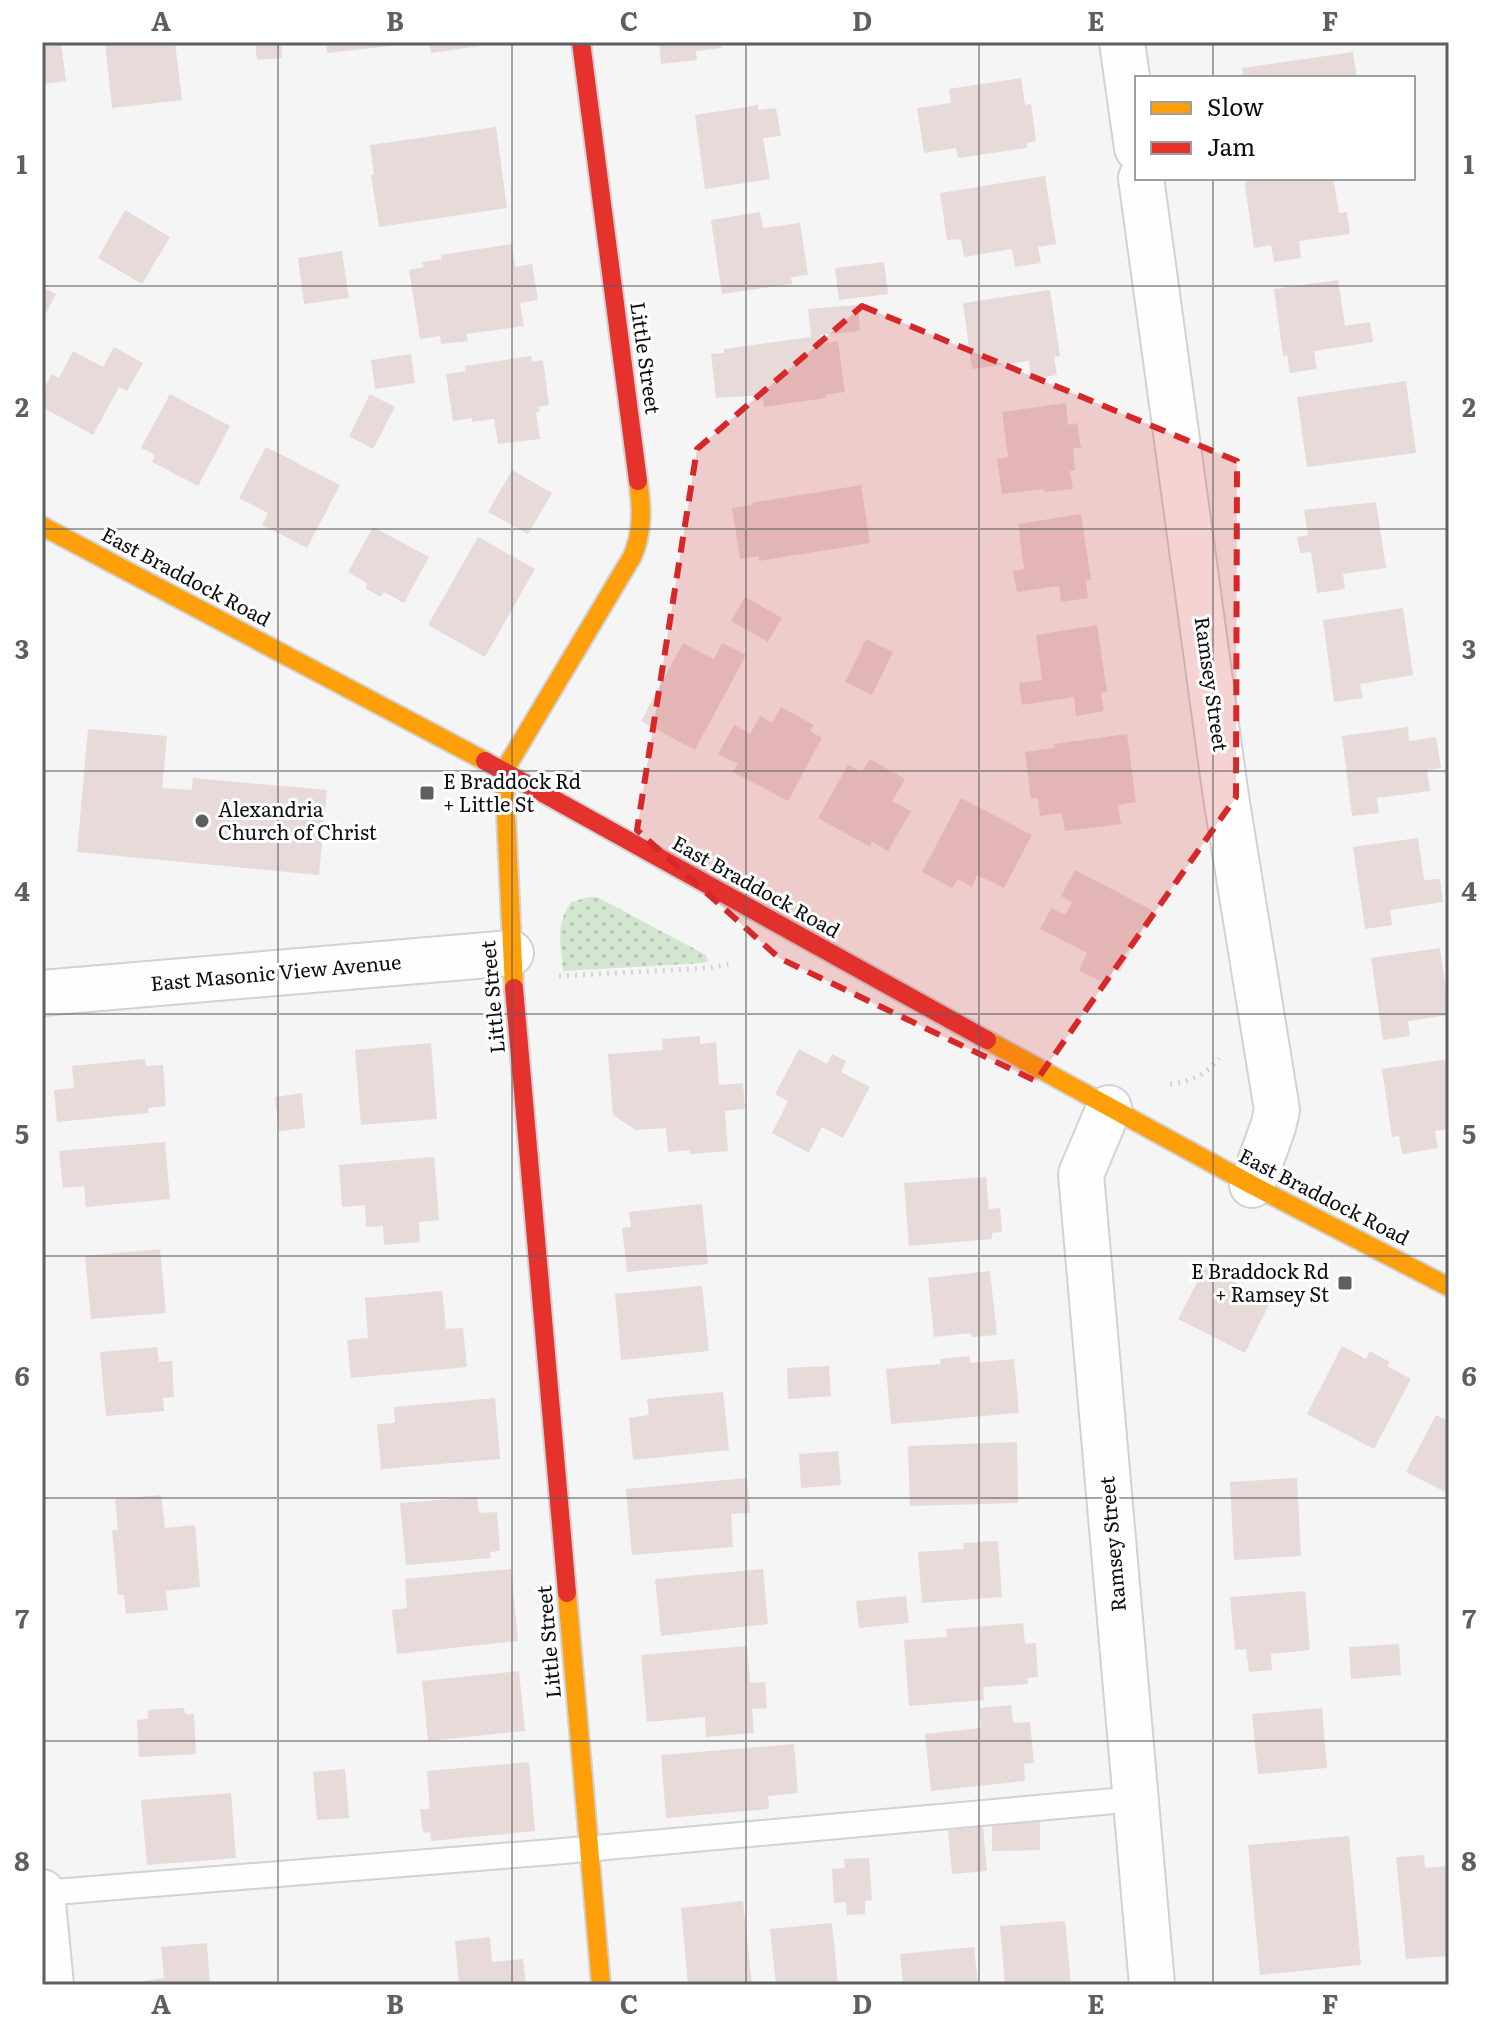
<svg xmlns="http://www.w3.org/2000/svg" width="1491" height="2027" font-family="Literata,serif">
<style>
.grass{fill:url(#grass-dots)}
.building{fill:#e7dad9}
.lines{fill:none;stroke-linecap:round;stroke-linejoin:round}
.lane-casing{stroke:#d1d2d3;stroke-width:28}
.street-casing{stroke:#d1d2d3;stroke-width:48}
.slow-casing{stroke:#d1d2d3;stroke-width:22}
.jam-casing{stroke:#d1d2d3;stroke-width:22}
.path{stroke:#d3d3d3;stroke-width:5;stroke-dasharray:2 6;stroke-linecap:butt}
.lane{stroke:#fefefe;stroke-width:24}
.street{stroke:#fefefe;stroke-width:44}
.slow{stroke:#ff9f0a;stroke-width:18}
.jam{stroke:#e5322d;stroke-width:18}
.marked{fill:#d62828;fill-opacity:0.2;stroke:#d62828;stroke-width:6;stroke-dasharray:16 10;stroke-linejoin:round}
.grid{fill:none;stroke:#5e5f60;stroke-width:2;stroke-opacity:0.55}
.poi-dot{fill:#5e5f60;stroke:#fff;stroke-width:3}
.labels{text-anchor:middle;stroke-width:6;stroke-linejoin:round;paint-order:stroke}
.street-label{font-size:20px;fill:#0d0e0f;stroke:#fff}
.poi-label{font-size:20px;fill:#0d0e0f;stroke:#fff;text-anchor:start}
.neatline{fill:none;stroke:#5e5f60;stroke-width:3}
.grid-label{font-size:26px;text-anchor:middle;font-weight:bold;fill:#5e5f60}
</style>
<defs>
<pattern id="grass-dots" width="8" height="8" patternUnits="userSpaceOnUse" patternTransform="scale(2)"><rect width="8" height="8" fill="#d2e6d0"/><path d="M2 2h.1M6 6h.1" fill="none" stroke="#b3c4b1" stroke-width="1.8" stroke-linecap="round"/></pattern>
</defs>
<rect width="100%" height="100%" fill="#f5f5f6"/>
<path class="grass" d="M589 897H597L706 955 708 961 704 963 563 971C561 945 555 924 571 902Z"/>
<path class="building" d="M42 42H61L66 81 42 84Z
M105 42H175L182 100 112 108Z
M255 42H281L282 58 257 60Z
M326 42H409V44L327 53Z
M429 42H494V44L431 53Z
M659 42H721L722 48 696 51 697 60 661 64Z
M1353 52 1357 78H1244L1242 68Z
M1021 78 1025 105 1031 104 1036 141 1027 143V148L958 158 956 148 924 153 917 108 951 103 949 89Z
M758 105V110L776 108 781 136 763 138 770 179 705 189 695 115Z
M496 127 507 208 379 227 371 175H374L370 145Z
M1045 176 1056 244 1038 247 1041 263 1015 267 1012 249 964 257 961 239 947 240 940 193Z
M1244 178H1333L1339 213 1347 212 1350 234 1299 241 1301 258 1274 262 1271 245 1254 248Z
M125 210 170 237 142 284 98 258Z
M760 212 763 228 800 223 808 275 791 277 792 284 722 294 711 220Z
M512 244 515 267 532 264 538 300 520 303 524 326 466 334 468 341 441 344 440 336 420 339 409 270 424 267 422 262 442 259 441 255Z
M342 251 349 298 304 304 298 258Z
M884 262 888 294 839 300 835 268Z
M1338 280 1345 326 1370 322 1373 342 1314 351 1317 369 1290 373 1287 355 1283 356 1274 289Z
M42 287 56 294 42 321Z
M1050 290 1060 356 1054 357 1057 375 1031 379 1029 361 972 369 963 303Z
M858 305 860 331 820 335V344L838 341 845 392 825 395 826 398 764 407 762 395 716 398 711 354 724 353V349L811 337 808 309Z
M114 347 143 363 127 391 119 387 93 435 42 407V392L52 374 59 378 73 351 103 367Z
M411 354 415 383 375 389 371 360Z
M531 356 532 362 543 360 549 405 538 407 540 412H536L540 439 498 444 494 419 472 422V418L453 421 446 374 466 371 465 366Z
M1406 381 1416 453 1307 467 1297 397Z
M170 394 230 426 198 486 152 462 155 455 141 448Z
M370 394 395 407 373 449 349 436Z
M1066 403 1068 425 1077 423 1081 448H1073L1075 471H1070L1073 489 1045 492 1043 489 1002 494 997 459 1008 457 1002 412Z
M266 447 340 485 307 548 262 525 268 513 239 498Z
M512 470 552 493 528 534 488 512Z
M861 485 870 543 759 561V556L740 559 732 508 752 505V503Z
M1376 502 1386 568 1343 574 1345 589 1317 593 1311 552 1300 553 1297 537 1308 535 1304 510Z
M1081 514 1091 580 1086 581 1088 598 1061 602 1059 586 1017 592 1013 571 1024 569 1018 524Z
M373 527 429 557 404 603 384 592 381 597 365 588 368 584 348 572Z
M478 537 535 569 485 657 428 625Z
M745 597 782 618 768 642 731 621Z
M1403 608 1413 675 1360 684 1363 698 1334 702 1323 620Z
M1097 625 1107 692 1101 693 1104 711 1076 716 1074 697 1022 705 1019 683 1042 680 1036 635Z
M866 639 893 652 872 695 845 682Z
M683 643 714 659 722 643 746 655 695 750 641 721Z
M781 707 814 725 810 731 822 738 788 801 733 772 738 764 718 754 734 725 750 734 760 716 772 723Z
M1408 727 1409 741 1436 737 1441 768 1427 770 1430 791 1377 798 1379 813 1352 816 1342 736Z
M88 729 167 736 162 788 192 790 193 778 327 790 319 875 77 852Z
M1127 734 1136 802 1118 805 1121 824 1065 831 1062 813 1040 816 1038 798 1031 799 1025 752 1054 748V744Z
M870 759 905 779 892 801 911 811 888 851 872 842 870 847 818 818 848 765 862 772Z
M961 798 1032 835 1004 888 977 875 972 887 958 879 952 888 922 872Z
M1418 838 1424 880 1440 879 1443 902 1390 910 1392 925 1365 929 1353 847Z
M1075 870 1152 910 1120 972 1114 969 1106 984 1079 970 1087 953 1040 929 1051 908 1065 915 1072 902 1061 896Z
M1440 948 1446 991 1449 990V1015L1408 1021 1410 1036 1383 1040 1371 958Z
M700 1036V1044L716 1042 719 1085 743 1083 745 1109 725 1111 728 1151 691 1154 690 1150 668 1152 666 1128 636 1130 613 1115 608 1054 663 1050 662 1039Z
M431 1043 437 1119 361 1125 355 1050Z
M799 1049 827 1064 832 1054 846 1061 841 1072 870 1087 843 1138 822 1127 809 1153 772 1133 788 1101 775 1094Z
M145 1059 146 1066 163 1065 166 1106 148 1108 149 1113 57 1122 54 1090 74 1088 72 1066Z
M1449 1059V1129L1435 1131 1438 1148 1402 1154 1399 1136 1392 1137 1382 1069Z
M302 1093 305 1128 279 1131 275 1097Z
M165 1142 170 1199 86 1207 84 1186 63 1188 59 1151Z
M434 1157 439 1220 419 1222 420 1242 384 1245 383 1226 366 1227 365 1205 342 1207 339 1165Z
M986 1177 989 1209 1000 1208 1002 1232 992 1233V1239L909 1246 904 1183Z
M702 1204 708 1264 627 1272 622 1228 631 1227 629 1212Z
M160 1249 166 1313 91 1319 85 1256Z
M1205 1267 1271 1301 1245 1353 1178 1319Z
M990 1271 997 1335 972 1337 971 1333 934 1337 928 1278Z
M702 1286 709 1351 621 1360 615 1294Z
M442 1291 446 1329 463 1328 467 1367 351 1378 347 1340 368 1338 365 1298Z
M1342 1346 1366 1359 1370 1351 1390 1362 1387 1366 1411 1379 1374 1449 1307 1414Z
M157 1347 159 1362 172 1361 174 1397 163 1398 164 1411 106 1416 100 1352Z
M970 1356V1363L1014 1359 1019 1413 891 1424 886 1369 941 1364 940 1359Z
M829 1366 831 1396 788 1399 787 1368Z
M723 1392 729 1450 633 1460 629 1418 649 1415 647 1399Z
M495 1398 500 1459 381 1469 377 1424 395 1423 394 1407Z
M1436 1415 1449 1421V1494L1406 1472Z
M1017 1442 1018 1503 910 1506 908 1446Z
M838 1451 841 1485 801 1488 799 1454Z
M747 1478 750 1513 731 1514 733 1547 632 1555 626 1489Z
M1297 1478 1301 1556 1234 1560 1230 1482Z
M161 1495 165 1528 195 1525 200 1587 166 1591 168 1610 126 1614 124 1595H118L112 1530H118L115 1499Z
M477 1497 479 1513 497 1512 500 1551 490 1552 491 1558 406 1565 400 1503Z
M998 1541 1002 1597 922 1603 918 1552 964 1549 963 1543Z
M511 1569 518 1641 397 1654 392 1610 407 1608 405 1579Z
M763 1569 768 1624 661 1636 655 1579Z
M1305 1591 1310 1650 1271 1654 1272 1670 1249 1672 1246 1649 1235 1650 1230 1597Z
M906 1596 909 1623 859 1628 856 1601Z
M1023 1623 1025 1644 1036 1643 1038 1677 1027 1678 1028 1684 983 1687 984 1700 909 1706 904 1640 947 1637 946 1629Z
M1399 1644 1401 1675 1351 1679 1349 1647Z
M747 1646 750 1683 765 1682 767 1708 752 1709 754 1733 706 1737 705 1717 647 1722 641 1655Z
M519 1671 525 1731 428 1741 422 1681Z
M1011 1705 1013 1723 1030 1722 1034 1763 1024 1764 1025 1781 931 1791 925 1734 981 1728 979 1708Z
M184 1708 185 1714H194L196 1754 139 1757 137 1720 148 1719V1710Z
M1322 1708 1327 1768 1258 1774 1252 1714Z
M794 1744 798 1793 768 1796 769 1809 666 1818 661 1755Z
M529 1762 535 1831 431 1841 430 1832 423 1833 420 1809H430L427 1771Z
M345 1769 349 1818 317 1820 313 1772Z
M231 1793 236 1858 147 1865 141 1800Z
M1040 1822V1850L992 1851V1823Z
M983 1827 987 1871 952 1874 948 1830Z
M1349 1836 1361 1965 1260 1975 1248 1845Z
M1424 1855 1425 1868 1449 1866V1956L1406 1959 1396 1857Z
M869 1858 872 1900 865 1901V1914L847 1915 846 1902 834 1903 832 1869 845 1868 844 1859Z
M743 1901 752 1985H688L681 1908Z
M1065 1921 1071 1985H1005L1000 1926Z
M832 1923 838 1985H776L770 1929Z
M490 1937 492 1962 523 1959 526 1985H459L455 1941Z
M207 1943 210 1985H144L143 1981 164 1978 161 1947Z
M974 1947 978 1985H903L900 1954Z"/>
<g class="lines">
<g class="lane-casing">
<path id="lane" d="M42 1893 552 1852 1136 1799"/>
</g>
<g class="street-casing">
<path id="street" d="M1122 42 1137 148
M1141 178 1226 797 1277 1110 1273 1127 1252 1185
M42 993 511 953
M1109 1108 1081 1174 1152 1985
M42 1892 51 1985"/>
</g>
<g class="slow-casing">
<path id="slow" d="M42 526 485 761
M514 988 504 771 632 557C643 533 642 507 638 481
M987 1040 1252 1185 1449 1287
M567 1593 601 1985"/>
</g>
<g class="jam-casing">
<path id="jam" d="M581 42 638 481
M485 761 987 1040
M514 988 567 1593"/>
</g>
<path class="path" d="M559 976 709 968 733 963
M1170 1084C1190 1082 1206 1075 1219 1058"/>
<use href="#lane" class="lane"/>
<use href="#street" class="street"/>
<use href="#slow" class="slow"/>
<use href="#jam" class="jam"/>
</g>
<path class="marked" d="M862 306 1237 461 1236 797 1036 1081 779 958 637 830 697 449Z"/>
<path class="grid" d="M278 42V1985M512 42V1985M746 42V1985M979 42V1985M1213 42V78M1213 178V1985M42 286H1449M42 529H1449M42 771H1449M42 1014H1449M42 1256H1449M42 1498H1449M42 1741H1449"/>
<g class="poi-dot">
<rect x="419" y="785" width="16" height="16" rx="4"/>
<circle cx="202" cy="821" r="8"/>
<rect x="1337" y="1275" width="16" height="16" rx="4"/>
</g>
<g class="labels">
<g class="street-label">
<text transform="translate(645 358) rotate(82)" y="7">Little Street</text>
<text transform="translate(186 577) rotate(28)" y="7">East Braddock Road</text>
<text transform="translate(1211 684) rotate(82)" y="7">Ramsey Street</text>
<text transform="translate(756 887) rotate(29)" y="7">East Braddock Road</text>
<text transform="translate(276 973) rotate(-5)" y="7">East Masonic View Avenue</text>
<text transform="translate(493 997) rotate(-95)" y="7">Little Street</text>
<text transform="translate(1324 1197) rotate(27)" y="7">East Braddock Road</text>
<text transform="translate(1113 1544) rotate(-95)" y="7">Ramsey Street</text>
<text transform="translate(549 1642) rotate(-95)" y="7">Little Street</text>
</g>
<g class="poi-label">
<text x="443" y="789">E Braddock Rd<tspan x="443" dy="23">+ Little St</tspan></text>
<text x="218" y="817">Alexandria<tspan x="218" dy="23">Church of Christ</tspan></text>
<text x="1329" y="1279" text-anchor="end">E Braddock Rd<tspan x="1329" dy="23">+ Ramsey St</tspan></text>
</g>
</g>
<rect width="1491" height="2027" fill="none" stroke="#ffffff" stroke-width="88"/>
<rect x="1135" y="76" width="280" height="104" fill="#ffffff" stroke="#9e9f9f" stroke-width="2"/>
<rect x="1151" y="102" width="40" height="12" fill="#ff9f0a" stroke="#9e9f9f" stroke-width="2"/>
<text x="1207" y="116" font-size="24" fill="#0d0e0f">Slow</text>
<rect x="1151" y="142" width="40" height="12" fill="#e5322d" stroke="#9e9f9f" stroke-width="2"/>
<text x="1207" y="156" font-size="24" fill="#0d0e0f">Jam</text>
<rect x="44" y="44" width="1403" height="1939" class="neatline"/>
<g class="grid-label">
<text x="161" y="31">A</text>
<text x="395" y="31">B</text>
<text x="629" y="31">C</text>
<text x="862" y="31">D</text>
<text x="1096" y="31">E</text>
<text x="1330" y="31">F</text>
<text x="22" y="174">1</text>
<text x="1469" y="174">1</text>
<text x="22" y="417">2</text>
<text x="1469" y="417">2</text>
<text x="22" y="659">3</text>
<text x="1469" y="659">3</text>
<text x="22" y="901">4</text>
<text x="1469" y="901">4</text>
<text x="22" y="1144">5</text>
<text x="1469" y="1144">5</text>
<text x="22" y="1386">6</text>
<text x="1469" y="1386">6</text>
<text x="22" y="1629">7</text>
<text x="1469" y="1629">7</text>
<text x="22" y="1871">8</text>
<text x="1469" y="1871">8</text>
<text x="161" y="2014">A</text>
<text x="395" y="2014">B</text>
<text x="629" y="2014">C</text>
<text x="862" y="2014">D</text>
<text x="1096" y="2014">E</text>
<text x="1330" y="2014">F</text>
</g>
</svg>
